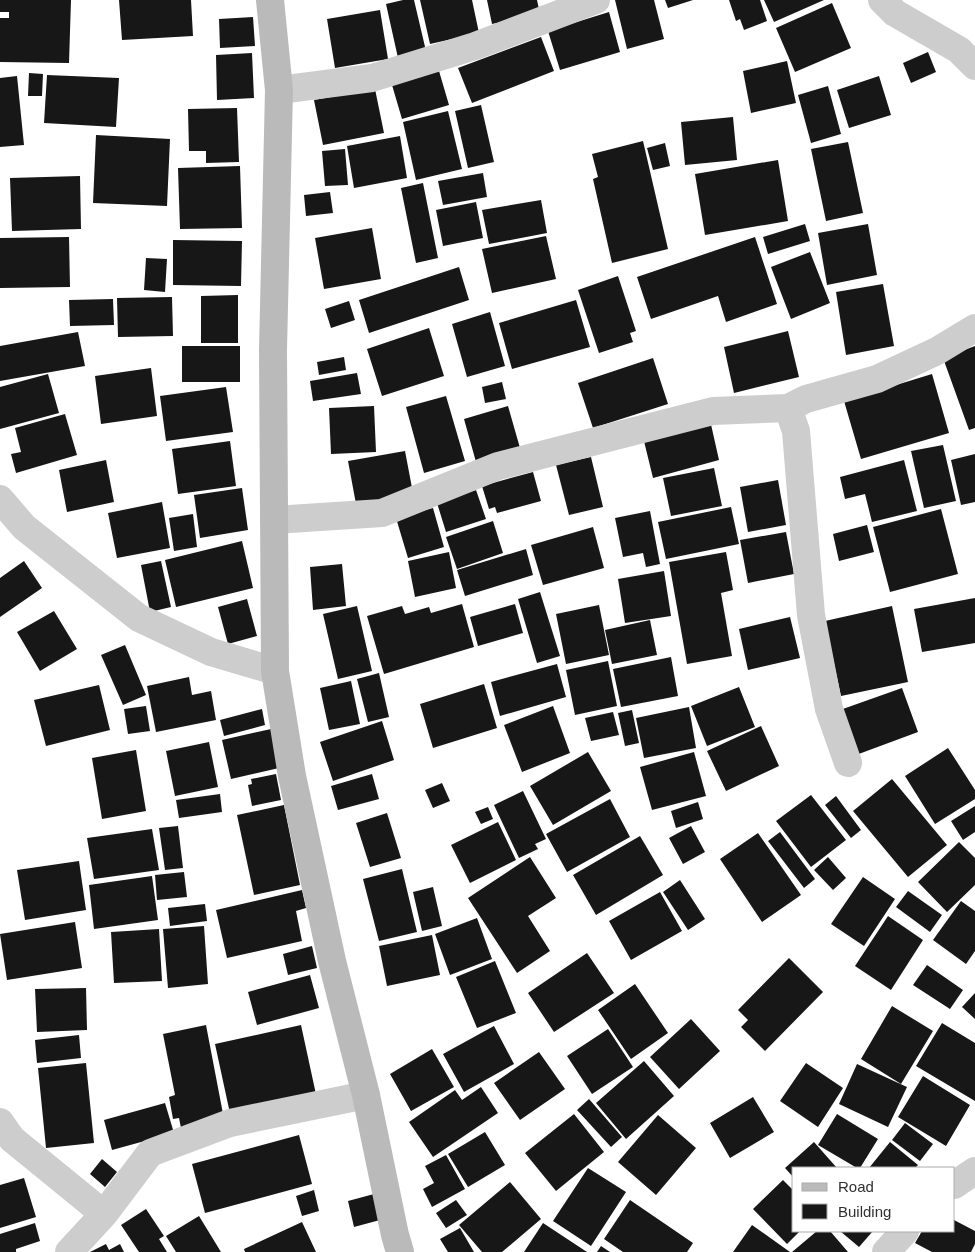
<svg xmlns="http://www.w3.org/2000/svg" width="975" height="1252" font-family="Helvetica,sans-serif">
<style>
.building{fill:#171717}
.lines{fill:none;stroke-linecap:round;stroke-linejoin:round}
.minor{stroke:#cdcdcd;stroke-width:28}
.secondary{stroke:#bababa;stroke-width:28}
</style>
<rect width="100%" height="100%" fill="#fff"/>
<path class="building" d="M0 0H71L69 63 0 62V18H9V12H0Z
M119 0H191L193 36 122 40Z
M403 0H414L426 51 398 58 386 4Z
M420 0H472L479 33 430 44Z
M487 0H537L540 14 492 24Z
M615 0H654L664 39 627 49Z
M665 0H693L668 8Z
M729 0H760L767 21 744 30 740 19 736 21Z
M764 0H824L774 22Z
M832 3 851 48 795 72 776 28Z
M380 10 388 59 335 68 327 19Z
M609 12 620 52 560 70 548 31Z
M253 17 255 46 220 48 219 19Z
M541 37 554 71 472 103 458 68Z
M928 52 936 72 911 83 903 63Z
M252 53 254 98 217 100 216 55Z
M787 61 796 103 751 113 743 71Z
M439 71 449 105 402 119 392 85Z
M29 73 43 74 42 96H28Z
M47 75 119 78 116 127 44 123Z
M17 76 24 145 0 147V78Z
M879 76 891 115 849 128 837 90Z
M828 86 841 134 811 143 798 95Z
M375 89 384 133 323 145 314 100Z
M481 105 494 162 468 168 455 111Z
M237 108 239 162 206 163V151H189L188 109Z
M448 111 462 169 416 180 403 122Z
M733 117 737 160 685 165 681 122Z
M96 135 170 139 167 206 93 203Z
M400 136 407 178 354 188 347 146Z
M643 141 668 249 612 263 593 179 598 177 592 154Z
M848 142 863 213 826 221 811 149Z
M665 143 670 166 653 170 647 148Z
M345 149 348 185 325 186 322 151Z
M778 160 788 221 705 235 695 174Z
M240 166 242 228 180 229 178 168Z
M483 173 487 197 443 205 438 181Z
M80 176 81 229 12 231 10 178Z
M423 183 438 258 416 263 401 188Z
M330 192 333 213 306 216 304 195Z
M541 200 547 233 489 244 482 210Z
M476 202 483 238 443 246 436 210Z
M805 224 810 241 768 254 763 237Z
M868 224 877 275 827 285 818 233Z
M372 228 381 279 324 289 315 238Z
M546 236 556 279 492 293 482 249Z
M69 237 70 287 0 288V238Z
M755 237 777 304 726 322 718 296 651 319 637 277Z
M173 240 242 241 241 286 173 285Z
M810 252 830 303 791 319 771 267Z
M146 258 167 259 165 292 144 290Z
M459 267 469 300 369 333 359 300Z
M618 276 636 331 630 333 633 342 599 353 578 290Z
M883 284 894 346 846 355 836 292Z
M238 295V343H201V296Z
M172 297 173 336 118 337 117 298Z
M113 299 114 325 70 326 69 300Z
M576 300 590 347 512 369 499 323Z
M349 301 355 320 331 328 325 309Z
M490 312 505 366 467 377 452 324Z
M429 328 444 376 382 396 367 349Z
M788 331 799 377 734 393 724 347Z
M78 332 85 366 0 381V346Z
M182 346H240V382H182Z
M975 346V428L969 430 943 358Z
M344 357 346 370 319 375 317 362Z
M653 358 668 404 593 428 578 383Z
M151 368 157 416 101 424 95 376Z
M357 373 361 394 313 401 310 381Z
M48 374 59 413 0 429V387Z
M932 374 949 433 861 459 844 401Z
M502 382 506 399 485 403 482 387Z
M226 387 233 432 166 441 160 396Z
M446 396 465 461 424 473 406 407Z
M374 406 376 452 331 454 329 408Z
M508 406 520 448 476 462 464 419Z
M65 414 77 455 16 473 11 454 21 452 15 428Z
M710 420 719 460 653 478 643 437Z
M230 441 236 486 178 494 172 449Z
M943 445 956 501 924 508 911 451Z
M405 451 413 493 356 504 348 461Z
M975 454V502L961 505 951 460Z
M591 457 603 507 569 515 556 465Z
M106 460 114 502 67 512 59 470Z
M904 460 917 511 872 522 865 494 845 499 840 477Z
M714 468 722 506 671 516 663 478Z
M533 472 541 501 497 513 495 507 489 509 482 486Z
M778 480 786 525 748 532 740 487Z
M242 488 248 530 200 538 194 495Z
M476 490 486 519 446 532 437 503Z
M162 502 170 548 117 558 108 513Z
M731 507 739 544 666 559 658 522Z
M433 508 444 547 408 558 396 518Z
M941 509 958 574 890 592 873 527Z
M650 511 660 564 646 567 643 553 623 557 615 518Z
M193 514 197 547 174 551 169 518Z
M493 521 503 553 457 569 446 537Z
M867 525 874 552 839 561 833 534Z
M593 527 604 568 543 585 531 545Z
M786 532 794 574 748 583 740 540Z
M242 541 253 588 176 607 165 560Z
M526 549 533 575 465 596 457 570Z
M449 552 456 588 415 597 408 561Z
M726 552 733 590 721 593 732 656 687 664 669 562Z
M24 561 42 588 0 617V578Z
M161 561 171 607 150 612 141 565Z
M342 564 346 606 313 610 310 567Z
M664 571 671 616 625 623 618 579Z
M540 592 560 656 537 663 518 599Z
M975 598V643L922 652 914 609Z
M247 599 257 636 228 644 218 607Z
M462 604 474 647 384 674 367 616 402 606 405 614 429 607 431 613Z
M515 604 523 633 478 646 470 617Z
M599 605 609 655 566 664 556 614Z
M357 606 372 671 338 679 323 614Z
M892 606 908 682 841 696 825 621Z
M54 611 77 649 40 671 17 632Z
M790 617 800 658 748 670 739 629Z
M650 620 657 655 612 664 605 630Z
M125 645 146 695 123 705 101 655Z
M671 657 678 696 621 707 613 669Z
M608 661 617 706 575 715 566 670Z
M557 664 566 697 500 716 491 682Z
M379 673 389 717 368 722 357 679Z
M189 677 192 695 211 691 216 720 156 732 147 686Z
M351 681 360 724 329 730 320 688Z
M484 684 497 728 433 748 420 704Z
M99 685 110 730 46 746 34 700Z
M739 687 755 727 707 746 691 706Z
M902 688 918 732 856 755 840 710Z
M146 706 150 731 128 734 124 709Z
M553 706 570 753 522 772 504 725Z
M689 707 696 748 644 758 636 718Z
M262 709 265 725 224 736 220 720Z
M632 710 639 743 625 746 618 713Z
M613 712 619 735 591 741 585 718Z
M382 721 394 760 333 781 320 742Z
M761 726 779 766 726 791 707 751Z
M271 729 279 768 231 779 222 740Z
M209 742 218 787 175 796 166 751Z
M948 748 975 790V799L935 824 905 776Z
M136 750 146 811 102 819 92 758Z
M588 752 611 791 553 825 530 786Z
M694 752 706 796 652 810 640 767Z
M276 774 281 800 252 806 248 785 252 784 251 779Z
M372 774 379 799 338 810 331 786Z
M892 779 947 845 908 877 853 811Z
M442 783 450 801 433 808 425 790Z
M523 791 546 839 535 844 538 849 519 858 494 805Z
M220 794 222 812 179 818 176 800Z
M811 795 846 840 811 867 776 821Z
M836 796 861 830 851 838 825 805Z
M610 799 630 837 567 872 546 834Z
M698 802 703 819 676 828 671 811Z
M284 805 300 885 254 895 237 815Z
M975 806V832L963 840 951 821Z
M488 807 493 819 481 824 475 812Z
M387 813 401 858 370 867 356 823Z
M498 822 516 860 470 883 451 845Z
M178 826 183 868 165 870 159 828Z
M691 826 705 852 683 864 669 838Z
M152 829 159 870 94 879 87 838Z
M780 832 815 879 804 888 768 841Z
M758 833 801 895 762 922 720 859Z
M640 836 663 875 596 915 573 875Z
M959 842 975 858V885L947 912 918 882Z
M530 857 556 898 528 916 550 951 517 973 468 898Z
M828 857 846 878 833 890 814 870Z
M79 861 86 910 25 920 17 870Z
M402 869 417 932 379 941 363 879Z
M184 872 187 897 157 900 155 875Z
M152 876 158 920 94 929 89 885Z
M863 877 895 899 864 946 831 924Z
M680 880 705 919 688 930 663 892Z
M433 887 442 926 422 931 413 892Z
M302 890 306 908 296 911 302 941 227 958 216 910Z
M908 891 942 915 930 932 896 907Z
M660 892 682 931 631 960 609 921Z
M961 901 975 911V951L966 964 933 940Z
M205 904 207 921 170 926 168 908Z
M888 916 923 940 891 990 855 966Z
M477 918 492 959 450 975 435 934Z
M75 922 82 968 7 980 0 934Z
M204 926 208 984 168 988 163 929Z
M159 929 162 981 114 983 111 932Z
M432 935 440 975 387 986 379 946Z
M312 946 317 968 288 975 283 954Z
M587 953 614 993 554 1032 528 993Z
M789 958 823 992 765 1051 741 1027 748 1020 738 1010Z
M495 961 516 1013 477 1028 456 977Z
M927 965 963 990 950 1009 913 985Z
M310 975 319 1008 257 1025 248 992Z
M635 984 668 1033 631 1059 598 1010Z
M86 988 87 1030 37 1032 35 989Z
M975 993V1019L962 1007Z
M892 1006 933 1031 901 1084 861 1059Z
M691 1019 720 1051 679 1089 650 1057Z
M942 1023 975 1043V1101L916 1066Z
M206 1025 224 1119 181 1128 179 1118 173 1119 169 1097 175 1095 163 1034Z
M301 1025 317 1099 231 1118 215 1044Z
M494 1026 514 1064 464 1092 443 1054Z
M608 1029 633 1067 592 1094 567 1056Z
M79 1035 81 1058 37 1063 35 1040Z
M432 1049 454 1087 411 1111 390 1074Z
M539 1052 565 1089 520 1120 494 1083Z
M644 1061 674 1096 626 1139 596 1103Z
M86 1063 94 1143 46 1148 38 1068Z
M806 1063 843 1088 818 1127 780 1101Z
M857 1064 907 1087 888 1127 839 1104Z
M923 1076 970 1105 946 1146 898 1117Z
M481 1087 498 1113 433 1157 409 1122 455 1090 462 1100Z
M753 1097 774 1132 730 1158 710 1123Z
M589 1099 622 1137 611 1147 577 1110Z
M165 1103 174 1133 112 1150 104 1120Z
M574 1114 604 1152 556 1191 525 1153Z
M837 1114 878 1139 860 1168H857L818 1145Z
M658 1115 696 1148 656 1195 618 1162Z
M905 1123 933 1144 920 1161 892 1140Z
M485 1132 505 1165 468 1187 448 1154Z
M299 1135 312 1184 205 1213 192 1164Z
M814 1142 837 1168H794V1178L785 1168Z
M890 1142 918 1165 915 1168H869Z
M446 1155 465 1189 432 1207 423 1189 434 1183 425 1166Z
M102 1159 117 1172 105 1187 90 1174Z
M588 1168 626 1192 591 1246 553 1221Z
M24 1178 36 1217 0 1228V1185Z
M783 1180 794 1191V1231H800L787 1244 753 1209Z
M510 1182 541 1219 502 1252H482L459 1225Z
M314 1190 319 1211 302 1216 296 1196Z
M374 1194 380 1220 354 1227 348 1201Z
M456 1200 467 1215 446 1228 436 1213Z
M630 1200 693 1243 687 1252H623L604 1239Z
M146 1209 164 1236 159 1239 167 1252H139L121 1225Z
M199 1216 221 1252H176L166 1236Z
M954 1220 975 1231V1244L971 1252H932L915 1243 922 1231H954Z
M302 1222 316 1252H245L244 1249Z
M35 1223 40 1241 16 1249V1252H0V1234Z
M543 1223 587 1252H524Z
M752 1225 790 1252H733Z
M460 1228 474 1252H448L440 1239Z
M817 1231H830L848 1252H792Z
M840 1231H873L859 1247Z
M106 1244 109 1250 120 1244 124 1252H90Z
M601 1246 610 1252H597Z"/>
<g class="lines">
<path class="minor" d="M882 0 895 13 959 50 975 66
M279 90 372 78 475 46 596 0
M788 408 796 431 811 615 829 709 848 763
M0 499 24 527 139 618 211 652 275 671
M274 520 382 513 498 466 713 411 788 408 806 399 877 379 937 351 975 328
M0 1122 12 1139 104 1214
M954 1185 975 1171
M69 1252 104 1214 150 1153 230 1123 366 1095
M886 1252 905 1231"/>
<path class="secondary" d="M270 0 279 90 273 350 275 671 292 776 332 961 366 1095 395 1235 400 1252"/>
</g>
<rect x="792" y="1167" width="162" height="65" fill="#ffffff" stroke="#acacac"/>
<rect x="802" y="1183" width="25" height="8" fill="#bababa" stroke="#acacac"/>
<text x="838" y="1192" font-size="15" fill="#303030">Road</text>
<rect x="802" y="1204" width="25" height="15" fill="#171717" stroke="#acacac"/>
<text x="838" y="1217" font-size="15" fill="#303030">Building</text>
</svg>
